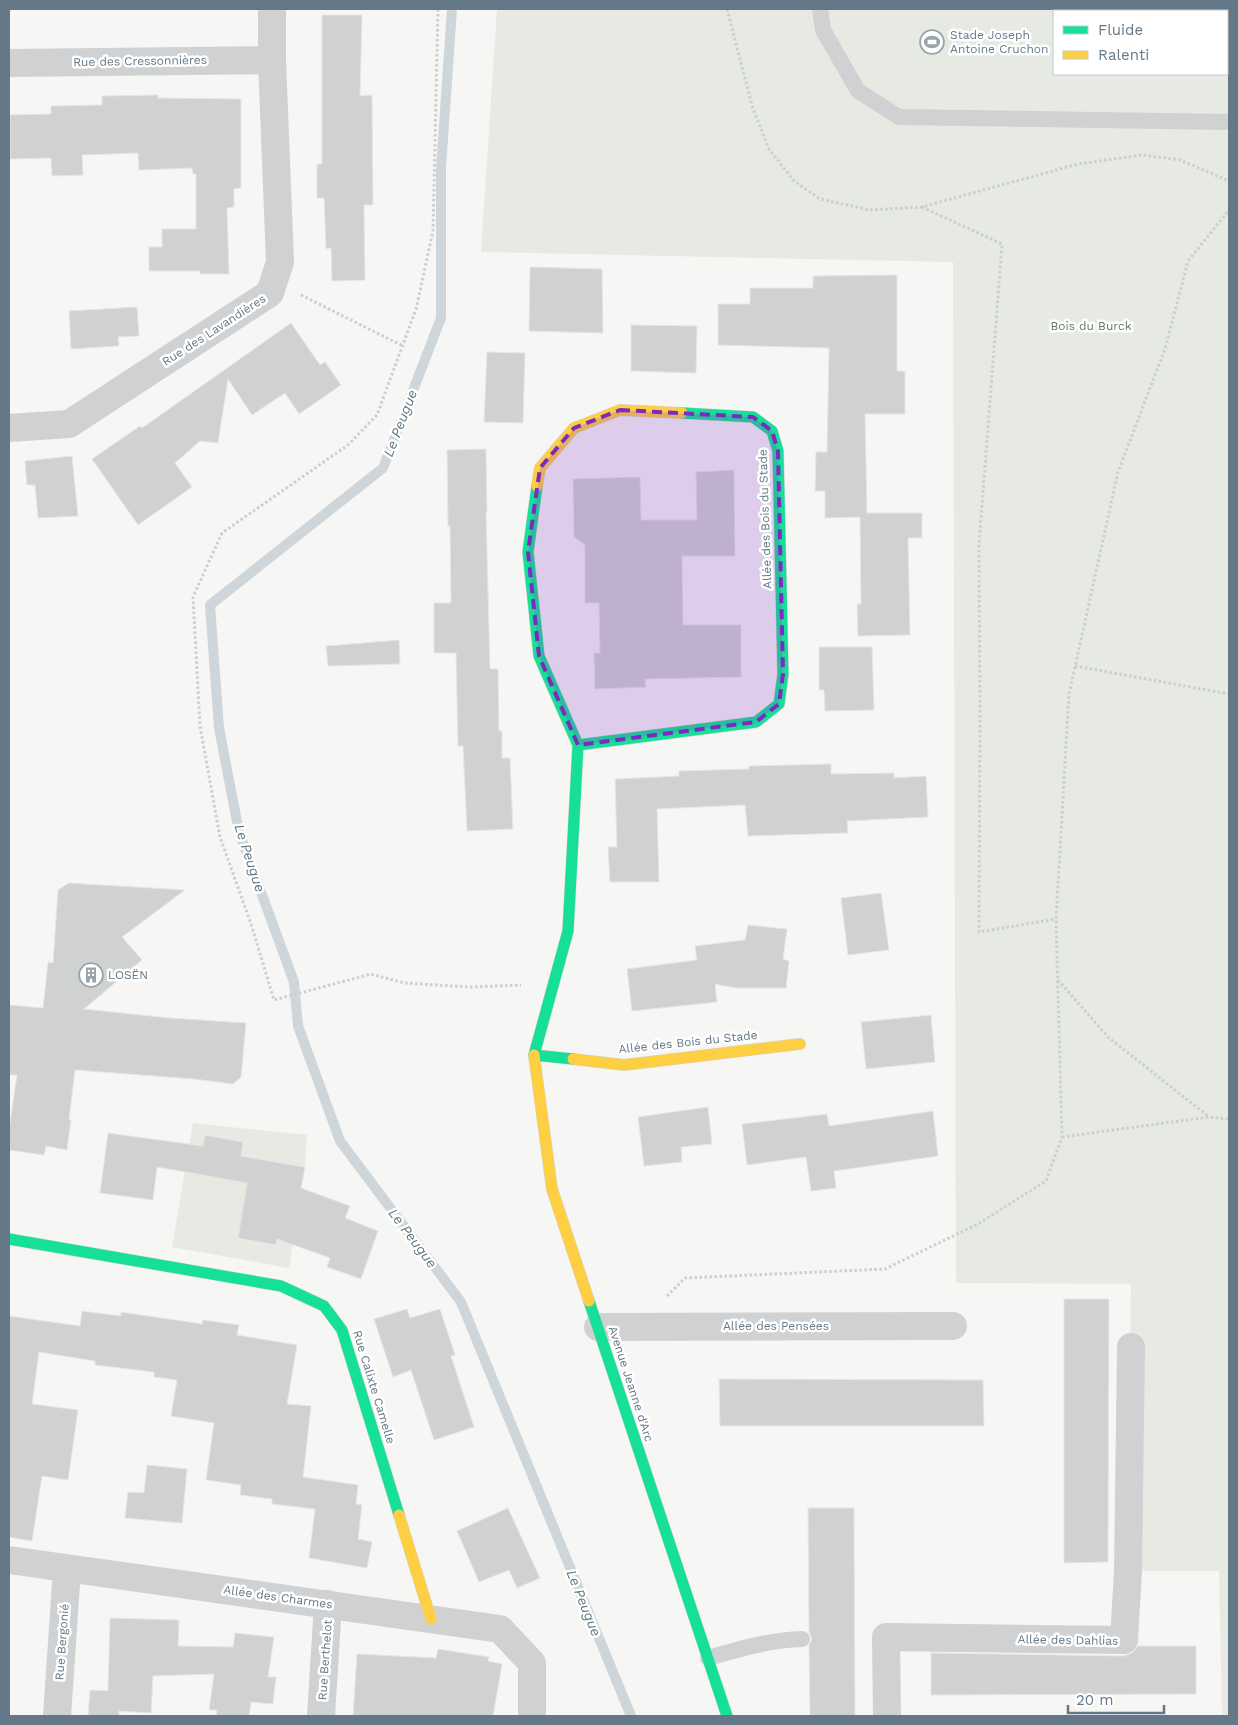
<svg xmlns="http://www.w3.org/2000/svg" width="1238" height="1725" font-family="'Work Sans',sans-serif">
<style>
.green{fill:#e6eae3;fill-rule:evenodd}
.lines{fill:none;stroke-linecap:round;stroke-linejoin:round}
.stream{stroke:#ced6d9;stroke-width:10}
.building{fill:#d0d1d1;stroke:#e6e6e4}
.fast-casing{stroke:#d3d4d5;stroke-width:12}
.slow-casing{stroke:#d3d4d5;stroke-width:12}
.path{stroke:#cccecf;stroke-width:3;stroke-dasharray:2.5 2.5;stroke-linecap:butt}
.lane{stroke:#d0d1d2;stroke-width:16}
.street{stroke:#d0d1d2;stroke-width:28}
.fast{stroke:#16e098;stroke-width:11}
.slow{stroke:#ffcf43;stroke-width:11}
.marked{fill:#7b2cbf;fill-opacity:0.2;stroke:#7b2cbf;stroke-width:4;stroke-dasharray:10 6;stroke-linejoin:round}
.labels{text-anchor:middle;stroke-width:5;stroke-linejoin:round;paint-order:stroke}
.poi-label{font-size:12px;fill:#647887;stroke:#fff;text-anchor:start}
.street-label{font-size:12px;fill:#647887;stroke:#fff}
.park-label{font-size:12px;fill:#65795f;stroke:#fff}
.water-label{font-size:14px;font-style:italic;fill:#5f7a83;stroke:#fff}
</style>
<rect width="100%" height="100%" fill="#f6f6f5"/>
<path class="green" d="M497 9H1229V1716H1222L1219 1571H1128L1131 1284 956 1283 953 262 481 252ZM1054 11H1227V74H1054Z
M193 1123 307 1135 305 1167 289 1268 172 1247Z"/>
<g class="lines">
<path class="stream" d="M452 9 441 168V318L383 468 210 605 219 728 239 832 294 982 298 1026 340 1141 461 1302 631 1716"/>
</g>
<path class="building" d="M322 15H362L360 96 372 95 373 205H364L365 280 332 281 331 248 326 249 324 198H317V164H322Z
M158 95V98L241 99V188L234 189V207L227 208 229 274H200V271H149V247H162V229H196V174H193L192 168 139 170 138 153 82 155 83 175 52 176 51 158 10 159V115L51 114V106L102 105V96Z
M530 267 602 269 603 333 529 331Z
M897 275V371H905V414H865L867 513H922V538H908L910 635 858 636 857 604H861L860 517 825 518V491H815L816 452H827L829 348 718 345V304H750V288H813V276Z
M137 307 139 336 118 337 119 346 71 349 69 311Z
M291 323 320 365 325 362 341 385 299 414 285 393 252 415 228 379 218 443 200 441 175 463 192 487 138 525 92 459 140 426 142 428Z
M631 325 697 326 696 373 631 371Z
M487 352 525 353 523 423 484 422Z
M486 449 487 513H486L490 669H498L499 731H502V758H510L513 829 467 831 463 746H458L456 653H434V603H451L450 526H448L447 450Z
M72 456 78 516 38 518 35 485H27L25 461Z
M734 470 735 556H682L683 625H741V677L645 679 646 687 595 689 594 653H600L599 603H585V545L574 537 573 479 640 477 641 520H697L696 472Z
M399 640 400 664 328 666 326 646Z
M819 647H872L874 710 825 711 824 690H819Z
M831 764V774L894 773V778L926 776 928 817 847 821 848 833 748 836 745 805 657 809 659 882H610L608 847H617L615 779 679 776V771L749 769V766Z
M69 883 185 890 122 937 142 960 84 1009 170 1018 246 1023 241 1077 233 1084 194 1079 75 1070 69 1120H71L67 1150 46 1146 44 1155 9 1150V1130L17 1075H9V1005L43 1008 48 962 53 963 58 890Z
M881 893 889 950 848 955 841 898Z
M748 925 787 929 783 959 789 961 786 988H736L715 984 717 1002 632 1011 627 969 697 960 695 946 745 940Z
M931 1015 935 1062 866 1069 861 1022Z
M708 1107 712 1144 681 1147 682 1162 644 1166 638 1117Z
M933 1111 938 1156 834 1171 836 1188 811 1191 806 1157 747 1165 742 1124 827 1114 829 1126Z
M108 1133 203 1146 205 1135 243 1142 241 1156 305 1167 301 1188 350 1206 345 1218 378 1231 361 1279 327 1267 330 1258 277 1239 276 1245 238 1238 247 1183 157 1167 153 1200 100 1193Z
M1064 1299H1109L1108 1562 1064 1563Z
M407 1309 410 1318 440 1309 455 1355 451 1356 474 1427 434 1440 411 1370 393 1377 374 1319Z
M82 1311 121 1316V1312L202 1324 203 1320 239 1325 237 1335 297 1345 287 1404 311 1406 303 1477 358 1485 356 1504 362 1505 358 1539 372 1542 367 1568 309 1558 315 1509 272 1504V1499L240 1495 241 1485 206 1480 214 1423 171 1416 177 1380 154 1377V1372L95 1365V1361L39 1352 32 1404 78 1410 68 1480 42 1476 32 1541 9 1537V1316L80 1326Z
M719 1379 983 1380 984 1426H720Z
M147 1465 187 1469 182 1523 125 1518 128 1492 144 1493Z
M508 1508 540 1578 517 1588 509 1570 479 1582 457 1531Z
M808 1508H854L855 1716H810L809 1645 812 1639 809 1632Z
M110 1618 179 1620 178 1646 233 1647 235 1633 274 1637 268 1677H276L273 1704 251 1702 249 1716H216L217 1710H209L214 1674 153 1676 151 1713 119 1711V1716H88L90 1690 108 1691Z
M1138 1646H1196V1694L931 1695V1653L1124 1656 1132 1653Z
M438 1649 489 1657 488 1661 502 1664 493 1716H353L357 1654 436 1658Z"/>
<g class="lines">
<g class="fast-casing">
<path id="fast" d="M537 486 528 552 539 656 578 745 568 931 534 1055 573 1059
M578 745 756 722 779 704 783 674 778 451 772 431 753 417 682 413
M9 1239 281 1286 324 1306 342 1330 399 1515
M589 1301 727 1716"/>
</g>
<g class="slow-casing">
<path id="slow" d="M537 486 540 468 574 428 620 410 682 413
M534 1055 552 1189 589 1301
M573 1059 624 1065 800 1044
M399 1515 431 1619"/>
</g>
<path class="path" d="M438 9 433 231 416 309 377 415 348 445 222 533 193 597 200 726 220 837 251 924 274 1000 371 974 404 983 471 987 521 985
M727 9 753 109 769 149 794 181 820 199 870 210 922 207 1078 164 1143 155 1180 160 1229 181
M922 207 1002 244 979 545 980 717 979 932 1056 919
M301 295 403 346
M1075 666 1229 694
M1058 980 1108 1037 1209 1117
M1062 1137 1209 1117 1229 1119
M667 1296 685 1278 885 1269 978 1224 1046 1181 1062 1137 1056 919 1069 694 1118 472 1165 349 1188 261 1229 210"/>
<path class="lane" d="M820 9 823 30 858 91 899 117 1229 122
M708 1658C740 1649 769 1640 802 1639"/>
<path class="street" d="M9 63 272 60
M9 428 69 424 270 293 280 262 272 60V9
M598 1327 953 1326
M9 1560 500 1629 532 1663V1716
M57 1716 67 1569
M321 1716 328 1604
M887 1716 886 1637 1124 1640 1128 1571 1131 1347"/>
<use href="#fast" class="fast"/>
<use href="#slow" class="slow"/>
</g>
<path class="marked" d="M620 410 753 417 772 431 778 451 783 674 779 704 756 722 578 745 539 656 528 552 540 468 574 428Z"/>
<defs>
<g id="stadium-ring" transform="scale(1.25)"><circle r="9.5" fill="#fff" stroke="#97a4ae" stroke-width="1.5"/><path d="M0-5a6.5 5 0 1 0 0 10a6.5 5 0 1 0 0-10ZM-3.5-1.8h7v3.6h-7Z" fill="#97a4ae"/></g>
<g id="building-ring" transform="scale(1.25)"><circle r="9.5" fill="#fff" stroke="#97a4ae" stroke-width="1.5"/><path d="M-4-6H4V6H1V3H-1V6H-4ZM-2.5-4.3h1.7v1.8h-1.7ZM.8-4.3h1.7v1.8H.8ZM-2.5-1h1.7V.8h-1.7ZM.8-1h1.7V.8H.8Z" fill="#97a4ae"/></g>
</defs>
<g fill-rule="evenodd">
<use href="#stadium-ring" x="932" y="42"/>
<use href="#building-ring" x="91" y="975"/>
</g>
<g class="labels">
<g class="poi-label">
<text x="950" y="39">Stade Joseph<tspan x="950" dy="14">Antoine Cruchon</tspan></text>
<text x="108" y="979">LOSËN</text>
</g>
<g class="street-label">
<text transform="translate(140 61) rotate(-1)" y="4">Rue des Cressonnières</text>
<text transform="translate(214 330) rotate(-33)" y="4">Rue des Lavandières</text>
<text transform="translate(765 519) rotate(-92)" y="4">Allée des Bois du Stade</text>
<text transform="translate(688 1042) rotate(-6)" y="4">Allée des Bois du Stade</text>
<text x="776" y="1330">Allée des Pensées</text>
<text transform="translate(631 1384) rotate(72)" y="4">Avenue Jeanne d'Arc</text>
<text transform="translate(374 1387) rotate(73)" y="4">Rue Calixte Camelle</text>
<text transform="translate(278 1597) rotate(8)" y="4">Allée des Charmes</text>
<text transform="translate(1068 1640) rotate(1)" y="4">Allée des Dahlias</text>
<text transform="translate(62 1642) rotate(-86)" y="4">Rue Bergonié</text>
<text transform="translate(325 1660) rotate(-86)" y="4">Rue Berthelot</text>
</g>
<g class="park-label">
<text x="1091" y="330">Bois du Burck</text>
</g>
<g class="water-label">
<text transform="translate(400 423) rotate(-69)" y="5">Le Peugue</text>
<text transform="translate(250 858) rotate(72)" y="5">Le Peugue</text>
<text transform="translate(413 1238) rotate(53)" y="5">Le Peugue</text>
<text transform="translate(584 1603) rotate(68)" y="5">Le Peugue</text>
</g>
</g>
<rect width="1238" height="1725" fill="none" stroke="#647887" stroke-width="20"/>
<rect x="1053" y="10" width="175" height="65" fill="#ffffff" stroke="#c1c9cf"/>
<rect x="1063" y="26" width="25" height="8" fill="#16e098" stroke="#c1c9cf"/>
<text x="1098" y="35" font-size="15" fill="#647887">Fluide</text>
<rect x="1063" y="51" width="25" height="8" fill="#ffcf43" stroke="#c1c9cf"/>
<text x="1098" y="60" font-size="15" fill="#647887">Ralenti</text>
<path d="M1068 1705v8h96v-8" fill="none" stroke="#647887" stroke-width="2.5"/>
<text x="1076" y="1705" font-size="15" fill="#647887" stroke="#ffffff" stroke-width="4" paint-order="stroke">20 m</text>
</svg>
